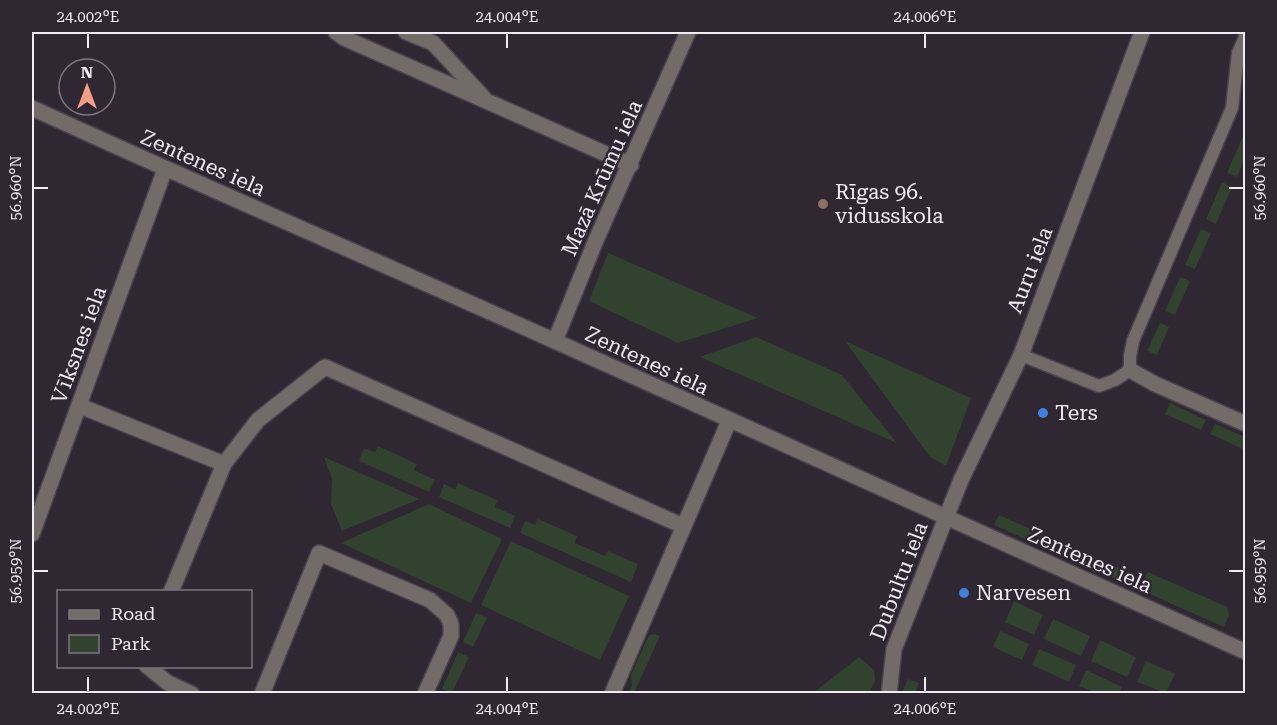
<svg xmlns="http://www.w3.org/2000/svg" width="1277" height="725" font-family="'Roboto Serif',serif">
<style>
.green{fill:#31422f}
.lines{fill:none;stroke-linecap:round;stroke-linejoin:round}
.service-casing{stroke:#4a434d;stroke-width:15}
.minor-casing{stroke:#4a434d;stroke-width:18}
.tertiary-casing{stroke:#4a434d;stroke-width:18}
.service{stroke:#726b68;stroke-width:12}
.minor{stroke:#726b68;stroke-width:15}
.tertiary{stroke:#726b68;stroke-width:15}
.ticks{fill:none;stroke:#f1ecf3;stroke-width:2}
.education-dot{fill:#8d6e63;stroke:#2f2732;stroke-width:2}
.shop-dot{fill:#3f7fe0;stroke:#2f2732;stroke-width:2}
.labels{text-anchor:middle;stroke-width:5;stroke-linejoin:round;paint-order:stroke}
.street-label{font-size:21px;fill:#f1ecf3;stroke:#2f2732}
.poi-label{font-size:21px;fill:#f1ecf3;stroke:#2f2732;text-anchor:start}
.neatline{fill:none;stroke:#f1ecf3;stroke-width:2}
.ticks-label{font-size:15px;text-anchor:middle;fill:#f1ecf3}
</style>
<rect width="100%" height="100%" fill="#2f2732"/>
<path class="green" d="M1243 136 1245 137V157L1237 177 1227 173Z
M1222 182 1232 187 1216 224 1206 219Z
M1201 229 1211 233 1195 269 1185 265Z
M608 253 758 318 678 343 589 301Z
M1180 277 1190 281 1175 315 1165 311Z
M1160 323 1169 327 1157 355 1147 351Z
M756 337 842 375 897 443 700 357Z
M845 341 971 398 946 466 930 457Z
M1170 403 1206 420 1201 430 1165 414Z
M1215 424 1245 437V450L1210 434Z
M378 446 417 464 414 470 435 480 429 492 359 461 364 448 375 452Z
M324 457 419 499 342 531 331 504 332 479Z
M458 483 497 500 495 507 515 516 510 528 439 497 444 484 455 489Z
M429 504 502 539 471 603 341 543Z
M999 515 1144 579 1148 572 1227 607 1229 615 1224 627 994 525Z
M538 519 577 536 575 543 605 556 608 551 638 564 631 582 520 533 525 521 535 525Z
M511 541 629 596 600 660 481 605Z
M1014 601 1043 615 1034 635 1005 622Z
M476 613 487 618 473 647 463 642Z
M1053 619 1090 636 1081 656 1044 639Z
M1000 631 1029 644 1022 660 993 647Z
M655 634 660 636 634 693H628L632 686 631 675 649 635Z
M1100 640 1136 657 1127 677 1091 661Z
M1039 649 1076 665 1069 682 1032 665Z
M458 652 469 657 452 693 442 689Z
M859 657 874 670 875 681 869 693H813Z
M1146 661 1175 674 1166 693 1137 682Z
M1086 670 1122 687 1119 693H1096L1079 686Z
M908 679 919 683 915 693H902Z"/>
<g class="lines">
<g class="service-casing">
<path id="service" d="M1021 355 1099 386 1115 380 1130 370V356L1133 341 1232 108 1238 53 1246 35"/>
</g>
<g class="minor-casing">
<path id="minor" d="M336 32 344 38 631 165
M406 32 433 43 484 98
M555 341 596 240 688 32
M1130 370 1155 384 1246 424
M80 406 224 464
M32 534 165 169
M171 592 224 464 258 420 325 367 683 526
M147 666 168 683 192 694
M262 694 319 553 430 600 447 615 451 624V636L425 694
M612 694 729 421
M889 694 894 649 961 480 1021 355 1142 32"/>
</g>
<g class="tertiary-casing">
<path id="tertiary" d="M32 108C206 188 382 263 557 342 786 446 1015 550 1246 652"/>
</g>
<use href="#service" class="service"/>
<use href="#minor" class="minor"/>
<use href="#tertiary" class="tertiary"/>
</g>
<path class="ticks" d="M88 33V48M507 33V48M925 33V48M33 188H48M1229 188H1244M33 571H48M1229 571H1244M88 677V692M507 677V692M925 677V692"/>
<circle class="education-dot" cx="823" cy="204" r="6"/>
<g class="shop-dot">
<circle cx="1043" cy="413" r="6"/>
<circle cx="964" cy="593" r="6"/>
</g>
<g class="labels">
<g class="street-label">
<text transform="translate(203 163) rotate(24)" y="7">Zentenes iela</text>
<text transform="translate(602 178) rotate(-66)" y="7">Mazā Krūmu iela</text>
<text transform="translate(1030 270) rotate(-69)" y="7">Auru iela</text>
<text transform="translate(79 345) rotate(-70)" y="7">Vīksnes iela</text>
<text transform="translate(647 361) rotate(25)" y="7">Zentenes iela</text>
<text transform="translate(1090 560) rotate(24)" y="7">Zentenes iela</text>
<text transform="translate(899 581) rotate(-69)" y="7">Dubultu iela</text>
</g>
<g class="poi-label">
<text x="835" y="199">Rīgas 96.<tspan x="835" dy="24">vidusskola</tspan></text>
<text x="1055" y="420">Ters</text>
<text x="976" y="600">Narvesen</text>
</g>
</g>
<rect width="1277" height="725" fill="none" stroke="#2f2732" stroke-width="66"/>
<rect x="57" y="590" width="195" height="78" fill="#2f2732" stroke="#7d767f" stroke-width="1.5"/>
<rect x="69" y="610" width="30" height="9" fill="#726b68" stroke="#7d767f" stroke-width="1.5"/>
<text x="111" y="620" font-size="18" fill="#f1ecf3">Road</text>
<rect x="69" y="635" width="30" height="18" fill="#31422f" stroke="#7d767f" stroke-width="1.5"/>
<text x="111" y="650" font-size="18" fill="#f1ecf3">Park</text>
<g transform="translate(87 87)"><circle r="28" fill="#2f2732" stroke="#7d767f" stroke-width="1.5"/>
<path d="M0-4.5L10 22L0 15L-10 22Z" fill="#f49e87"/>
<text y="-9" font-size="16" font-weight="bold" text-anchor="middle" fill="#f1ecf3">N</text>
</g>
<rect x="33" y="33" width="1211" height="659" class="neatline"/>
<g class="ticks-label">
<text x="88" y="22">24.002°E</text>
<text x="507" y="22">24.004°E</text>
<text x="925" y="22">24.006°E</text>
<text transform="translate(16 188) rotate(-90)" y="5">56.960°N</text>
<text transform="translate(1260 188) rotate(-90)" y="5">56.960°N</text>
<text transform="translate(16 571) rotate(-90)" y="5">56.959°N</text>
<text transform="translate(1260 571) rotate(-90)" y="5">56.959°N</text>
<text x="88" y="714">24.002°E</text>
<text x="507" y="714">24.004°E</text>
<text x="925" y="714">24.006°E</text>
</g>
</svg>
